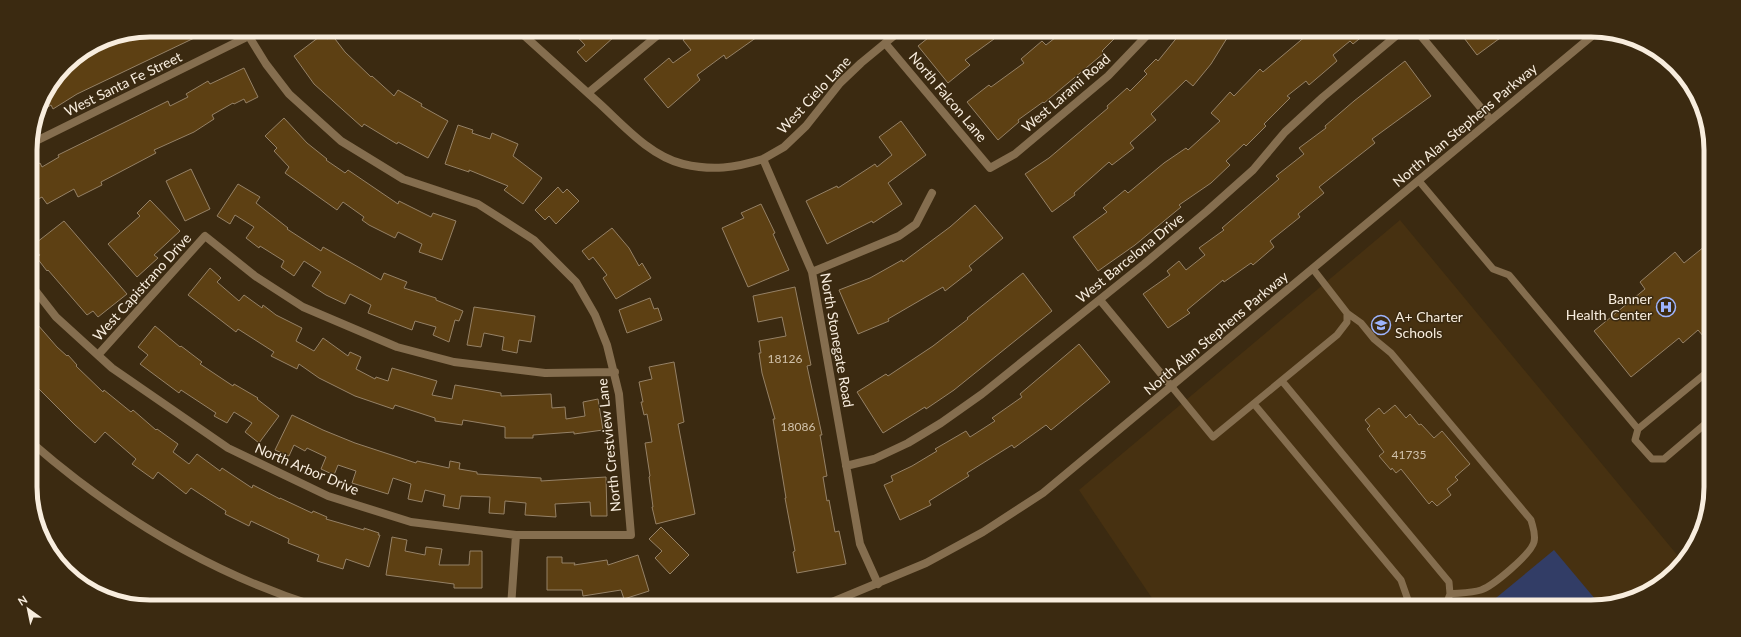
<svg xmlns="http://www.w3.org/2000/svg" width="1741" height="637" font-family="Lato,sans-serif">
<style>
.built{fill:#473111}
.green{fill:#323d66}
.building{fill:#5d4013;stroke:#958166}
.lines{fill:none;stroke-linecap:round;stroke-linejoin:round}
.service{stroke:#856e4f;stroke-width:7}
.minor{stroke:#856e4f;stroke-width:8}
.tertiary{stroke:#856e4f;stroke-width:8}
.labels{text-anchor:middle;stroke-width:3;stroke-linejoin:round;paint-order:stroke}
.number-label{font-size:12px;fill:#d1c2ab}
.street-label{font-size:14px;fill:#f8edde;stroke:#3b2a11}
.poi-label{font-size:14px;fill:#f8edde;stroke:#3b2a11;text-anchor:end}
.rim{fill:none;stroke:#f8edde;stroke-width:5}
</style>
<rect width="100%" height="100%" fill="#3b2a11"/>
<path class="built" d="M1400 220 1683 562 1664 582 1630 601 1599 607H1158L1079 490Z"/>
<path class="green" d="M1554 550 1601 606 1485 607Z"/>
<path class="building" d="M150 30H211L77 94 53 109 51 105 38 113 42 96 71 60 104 39Z
M571 30H607L614 37 586 62 577 52 585 45Z
M696 30H767L726 59 724 55 697 75 700 80 668 108 644 79 669 58 673 63 691 50 683 40Z
M938 30H1003L992 38 994 39 965 60 970 65 948 83 918 46Z
M1065 30H1123L1102 51 1104 53 1044 103 1043 102 1018 120 1019 122 998 140 967 102 989 85 991 87 1024 63 1021 59 1042 41 1046 45Z
M1183 30H1232L1211 64 1193 86 1186 80 1151 114 1156 120 1130 143 1134 148 1112 165 1109 162 1074 193 1075 195 1052 212 1025 174 1049 158 1108 108 1107 106 1127 88 1130 91 1147 74 1144 71 1156 59 1158 61Z
M1313 30H1370L1353 44 1350 41 1333 55 1337 61 1309 85 1306 81 1287 96 1290 98 1264 124 1266 126 1246 146 1244 144 1226 161 1230 165 1211 183 1179 205 1181 207 1135 245 1098 271 1073 237 1107 212 1103 208 1125 190 1128 193 1164 163 1186 148 1188 150 1220 121 1211 113 1230 92 1234 96 1260 69 1263 72Z
M1458 30H1511L1477 55Z
M323 34 327 39 332 35 345 52 371 77 372 76 394 96 398 90 422 104 421 106 448 121 428 158 398 142 397 144 364 124 362 127 314 84 294 56Z
M1405 61 1431 96 1372 139 1375 143 1319 187 1324 193 1298 214 1300 217 1270 241 1274 247 1253 265 1251 263 1224 282 1223 280 1187 310 1190 313 1168 328 1143 294 1170 275 1167 271 1179 261 1186 270 1205 255 1199 248 1224 230 1222 228 1279 179 1276 176 1304 154 1299 148 1326 128 1325 126 1354 101Z
M244 68 258 97 246 103 244 99 234 104 233 103 212 115 214 119 194 132 154 150 156 153 101 182 102 185 78 197 74 189 47 204 42 197 31 203 30 169 40 163 42 167 59 157 58 155 168 101 170 106 188 97 186 94 208 81 210 84Z
M284 118 307 143 327 159 326 160 345 173 348 170 398 204 399 201 431 217 433 213 456 221 442 260 419 252 422 244 398 232 395 238 369 225 362 220 364 217 343 202 337 210 285 173 289 167 274 151 277 148 265 136Z
M901 121 926 155 888 183 902 204 873 223 872 221 827 244 806 201 837 186 838 188 875 164 877 167 892 155 879 137Z
M458 125 473 130 472 133 490 139 492 133 518 144 513 156 542 178 523 204 504 190 508 186 469 170V172L445 164Z
M191 169 210 209 185 221 166 181Z
M238 184 260 197 256 203 288 228 287 229 321 251 323 247 381 280 384 273 407 282 404 288 436 298V300L463 311 459 321 455 320 449 342 433 335 436 327 415 321 412 330 368 313 371 305 350 294 345 304 326 295 312 286 321 272 304 261 294 276 281 267 284 261 260 246 259 248 246 238 254 227 235 215 230 224 217 216Z
M558 187 563 193 567 189 579 201 556 224 549 216 545 220 535 210Z
M150 200 180 231 154 255 158 258 137 277 108 244 140 216 137 213Z
M761 204 775 233 773 234 789 270 748 287 722 228 744 218 741 213Z
M975 205 1003 238 969 266 972 270 945 291 943 287 888 319 889 321 858 334 839 290 870 278 902 260 903 262 950 227Z
M64 221 127 294 98 317 93 311 87 315 48 270 47 271 37 258 40 255 32 246Z
M612 228 629 248 639 266 642 263 651 278 616 299 603 278 607 275 593 257 589 260 582 251Z
M1710 242 1711 332 1704 337 1698 330 1683 343 1679 338 1631 377 1594 331 1645 289 1640 282 1675 252 1684 263Z
M210 268 221 278 217 282 239 301 244 295 262 308 263 305 276 315 302 328 296 341 314 351 323 338 348 356 350 352 361 357 356 369 375 379 376 377 388 381 392 368 437 381 432 395 452 399 455 385 501 393V396L551 394 552 408 565 407 566 419 585 416 583 402 598 399 603 430 574 434V432L533 435V438H505V427L463 420 462 425 435 421V418L395 405 393 409 355 396 319 378 299 364 297 369 271 356 274 352 238 329 236 332 188 295Z
M1023 273 1052 311 954 390 926 409 925 407 883 433 857 392 886 374 888 376 933 346 968 319 967 318Z
M795 287 811 365 807 366 822 435H820L827 476 823 477 827 501 829 500 835 532 839 531 846 564 797 573 793 552 795 551 785 498H786L773 419H775L762 373 759 353H761L759 341 786 336 782 317 758 322 753 296Z
M650 298 654 309 658 308 662 320 627 333 619 310Z
M474 307 535 316 531 342 519 340 517 353 502 350 504 337 484 333 481 347 467 345Z
M31 317 57 347 67 356 68 355 77 365 76 366 103 392 104 390 131 412 133 410 156 430 157 429 178 444 173 452 189 464 197 454 220 471 222 468 252 488 253 485 280 499V498L312 513 313 511 327 517 326 519 364 530V528L379 533 378 535H380L369 567 346 559 343 569 317 561 319 555 288 543 289 539 251 521 249 526 225 514 226 511 191 488 186 494 158 472 153 479 132 464 136 459 105 432 95 443 75 425 32 382Z
M155 326 180 347 181 346 202 362 200 364 233 386 234 384 258 398 257 399 279 416 259 443 245 432 252 423 234 412 227 423 214 416 216 413 181 390 179 393 140 364 148 355 138 347Z
M1079 344 1110 382 1051 430 1046 425 1014 448 1012 445 967 473 969 476 929 501 931 505 900 520 884 485 893 481 891 476 912 466 937 451 935 449 966 431 970 437 995 421 992 418 1022 397 1020 394Z
M674 362 684 422 678 424 695 514 656 524 652 507H653L649 477 650 476 645 443 652 442 647 414 644 415 641 402H643L639 382 652 379 649 367Z
M1395 405 1406 418 1410 414 1419 425 1421 424 1434 438 1442 431 1470 464 1455 477 1458 480 1447 489 1451 495 1437 506 1432 501 1429 504 1401 469 1396 473 1392 468 1391 470 1379 456 1384 452 1367 429 1370 426 1365 420 1379 408 1384 414Z
M292 415 323 430 355 443 416 463 417 461 449 468 450 461 460 463 459 469 477 472V474L541 478V481L606 477 607 516H591L590 502 555 504 556 517 525 515 526 503 505 501 504 514 489 513 490 497 461 496 459 509 443 506 445 495 425 490 422 502 408 499 411 484 393 478 388 494 352 483 356 471 338 465 334 475 321 469 326 457 307 448 305 451 294 445 289 456 275 450Z
M661 527 689 555 670 574 655 558 662 551 649 539Z
M392 537 407 540 405 551 425 555 426 547 442 549 439 565H469L470 551H482V588H454V584L386 575Z
M638 555 649 591 624 599 621 590 583 596 582 590H547V557H562V563H575L574 565 607 560 608 565Z"/>
<g class="lines">
<path class="service" d="M1419 181 1493 269 1509 275 1638 429
M1347 313 1361 323 1374 339 1391 353 1531 520C1533 528 1536 534 1534 542 1531 554 1493 586 1481 590 1472 593 1460 593 1450 594
M1711 369 1638 429 1635 440 1652 459H1664L1711 419
M1282 381 1449 582 1450 594 1445 607
M1172 387 1213 437 1337 335 1347 322V313L1313 269
M1254 404 1401 580 1408 600 1413 607"/>
<path class="minor" d="M518 30C546 55 572 79 600 104 623 125 650 156 683 164 713 171 734 168 763 159L812 272 860 544 878 584
M1416 30 1491 120
M885 43 990 168 1015 154 1108 76 1152 30
M588 93 664 30
M30 144 249 36
M763 159 784 147 806 126 840 83 861 63 901 30
M812 272 899 236 916 224 932 193
M31 285 56 317 112 368 228 448 328 496 411 522 516 535H631L619 394 607 345 595 315 576 282 534 240 478 204 403 179 341 141 289 94 266 64 245 30
M1100 300 1172 387
M98 355 205 236 255 276 303 307 397 347 454 362 545 373 615 372
M846 466 874 459 908 443 941 423 982 394 1144 264 1207 211 1253 170 1285 132 1323 97 1403 30
M511 607 516 535"/>
<path class="tertiary" d="M32 443C116 516 212 574 318 607
M820 607 926 563 983 532 1043 493 1598 31"/>
</g>
<defs>
<g id="hospital-ring" transform="scale(1)"><circle r="9.5" fill="#3b2a11" stroke="#9eb4fd" stroke-width="1.5"/><path d="M-5-5h3v3.5h4V-5h3V5h-3V1.5h-4V5h-3Z" fill="#9eb4fd"/></g>
<g id="school-ring" transform="scale(1)"><circle r="9.5" fill="#3b2a11" stroke="#9eb4fd" stroke-width="1.5"/><path d="M0-5L7-2L0 1L-7-2ZM-4 1L0 2.5L4 1V4Q0 6-4 4Z" fill="#9eb4fd"/></g>
</defs>
<g fill-rule="evenodd">
<use href="#hospital-ring" x="1666" y="307"/>
<use href="#school-ring" x="1381" y="325"/>
</g>
<g class="labels">
<g class="number-label">
<text x="785" y="363">18126</text>
<text x="798" y="431">18086</text>
<text x="1409" y="459">41735</text>
</g>
<g class="street-label">
<text transform="translate(123 84) rotate(-26)" y="5">West Santa Fe Street</text>
<text transform="translate(1066 93) rotate(-41)" y="5">West Larami Road</text>
<text transform="translate(814 95) rotate(-47)" y="5">West Cielo Lane</text>
<text transform="translate(948 97) rotate(50)" y="5">North Falcon Lane</text>
<text transform="translate(1465 125) rotate(-40)" y="5">North Alan Stephens Parkway</text>
<text transform="translate(1130 258) rotate(-39)" y="5">West Barcelona Drive</text>
<text transform="translate(142 287) rotate(-48)" y="5">West Capistrano Drive</text>
<text transform="translate(1216 333) rotate(-40)" y="5">North Alan Stephens Parkway</text>
<text transform="translate(837 340) rotate(80)" y="5">North Stonegate Road</text>
<text transform="translate(609 445) rotate(-96)" y="5">North Crestview Lane</text>
<text transform="translate(307 469) rotate(23)" y="5">North Arbor Drive</text>
</g>
<g class="poi-label">
<text x="1652" y="304">Banner<tspan x="1652" dy="16">Health Center</tspan></text>
<text x="1395" y="322" text-anchor="start">A+ Charter<tspan x="1395" dy="16">Schools</tspan></text>
</g>
</g>
<path d="M0 0H1741V637H0ZM150 37H1591A113 113 0 0 1 1704 150V487A113 113 0 0 1 1591 600H150A113 113 0 0 1 37 487V150A113 113 0 0 1 150 37Z" fill="#3b2a11" fill-rule="evenodd"/>
<path class="rim" d="M150 37H1591A113 113 0 0 1 1704 150V487A113 113 0 0 1 1591 600H150A113 113 0 0 1 37 487V150A113 113 0 0 1 150 37Z"/>
<g transform="translate(28 609) rotate(327)" stroke="#3b2a11" stroke-width="3" paint-order="stroke">
<path d="M0-3L7 15L0 10L-7 15Z" fill="#f8edde"/>
<text y="-6" font-size="11" font-weight="bold" text-anchor="middle" fill="#f8edde">N</text>
</g>
</svg>
